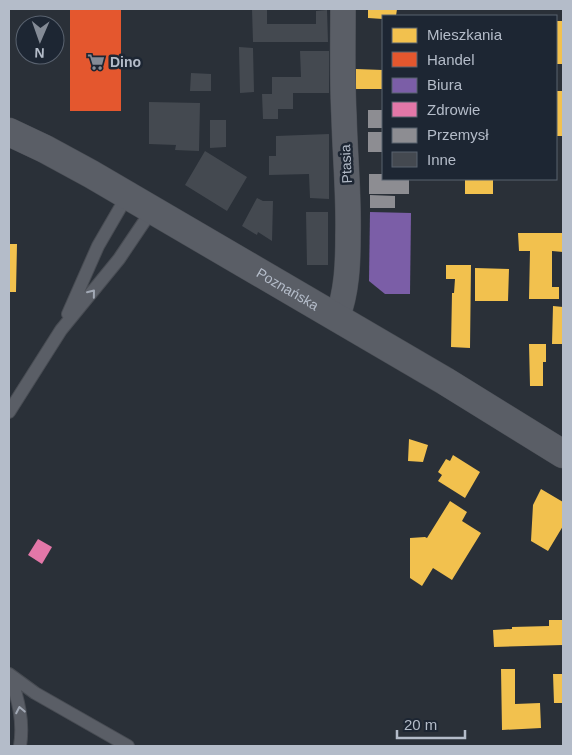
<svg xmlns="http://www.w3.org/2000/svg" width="572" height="755" font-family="Arial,sans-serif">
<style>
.homes{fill:#f2c14e}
.shops{fill:#e4572e}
.offices{fill:#7b5ea7}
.health{fill:#e377a8}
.industry{fill:#8d8d92}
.building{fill:#444950}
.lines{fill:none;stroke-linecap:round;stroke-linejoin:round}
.service-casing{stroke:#484c53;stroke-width:14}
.minor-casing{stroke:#484c53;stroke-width:26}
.tertiary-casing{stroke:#484c53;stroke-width:29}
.service{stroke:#5a5e66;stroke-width:12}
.minor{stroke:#5a5e66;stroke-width:25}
.tertiary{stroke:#5a5e66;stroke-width:28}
.oneway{stroke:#a2a9b5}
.labels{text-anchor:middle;stroke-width:5;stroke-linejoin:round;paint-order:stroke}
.poi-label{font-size:14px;font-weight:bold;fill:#b4bcc9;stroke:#1d2633;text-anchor:start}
.street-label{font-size:14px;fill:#b4bcc9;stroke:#1d2633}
</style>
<rect width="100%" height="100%" fill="#2a3038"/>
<path class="homes" d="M368 9H397L396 16H383V19L368 18Z
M556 21H563V64H556Z
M356 69 383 70V89H356Z
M556 91H563V136H556Z
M465 179H493V194H465Z
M518 233H563V252L552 251V287H559V299H529L530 251H519Z
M9 244H17L16 292H9Z
M446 265H471L470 348 451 347 452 293H454L455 279H446Z
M475 268 509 269 508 301H475Z
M553 306 563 307V344H552Z
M529 344H546V362H543V386H530Z
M409 439 428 445 423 462 408 461Z
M453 455 480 472 465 498 438 481 442 475 438 472 446 459 450 461Z
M541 489 563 502V526L548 551 531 541 533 505Z
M450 501 467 512 462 521 481 533 452 580 433 568 422 586 410 578V538L425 537 427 538Z
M549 620H563V645L494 647 493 630 512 629V627L549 626Z
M501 669H515V704L540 703 541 728 502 730Z
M553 674H563V703H554Z"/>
<path class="shops" d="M70 9H121V111H70Z"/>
<path class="offices" d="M370 212 411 213 410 294H385L369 281Z"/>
<path class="health" d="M38 539 52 547 42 564 28 555Z"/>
<path class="industry" d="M368 110H383V128H368Z
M368 132H383V152H368Z
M369 174H383V179H409V194H369Z
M370 195 395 196V208H370Z"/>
<path class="building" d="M252 9H267V24H316V11L327 10 328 42H253Z
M239 47 253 48 254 92 240 93Z
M300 51H329V93H293V109H278V119H263L262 94H272V77H301Z
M191 73 211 74V91H190Z
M149 102 200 103 199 151 175 150 176 145 149 144Z
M210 120H226V147L210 148Z
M329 134V199L310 198 309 174 269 175V156H276V136Z
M205 151 247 177 227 211 185 185Z
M257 198 263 201H273L272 241 258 232 257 235 242 226Z
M306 212H328V265H307Z"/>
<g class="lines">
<g class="service-casing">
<path id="service" d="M68 314 98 246 127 196
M9 412 61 330 119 259 152 210
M9 674 35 693 128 746
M10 675C18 699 24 721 20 746"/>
</g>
<g class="minor-casing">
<path id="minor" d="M337 318C347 292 348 263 348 235 349 195 345 156 344 116 342 80 343 45 343 9"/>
</g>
<g class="tertiary-casing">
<g id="tertiary">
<path id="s1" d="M9 132 45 149 91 174 445 381 563 454"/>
</g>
</g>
<use href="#service" class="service"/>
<use href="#minor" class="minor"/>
<use href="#tertiary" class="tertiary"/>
</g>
<defs><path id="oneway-chevron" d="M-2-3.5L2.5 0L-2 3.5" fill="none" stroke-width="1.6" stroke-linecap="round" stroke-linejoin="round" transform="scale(1.25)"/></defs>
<g class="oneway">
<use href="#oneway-chevron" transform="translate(92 293) rotate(-51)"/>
<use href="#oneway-chevron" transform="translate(20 710) rotate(-101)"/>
</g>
<defs>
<g id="supermarket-bare" transform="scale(1.35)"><path d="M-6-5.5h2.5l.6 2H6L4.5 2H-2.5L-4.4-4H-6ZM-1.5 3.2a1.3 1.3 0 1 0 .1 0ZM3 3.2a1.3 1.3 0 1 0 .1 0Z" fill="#848b96" stroke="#1d2633" stroke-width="2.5" paint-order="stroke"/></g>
</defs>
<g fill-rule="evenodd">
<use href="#supermarket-bare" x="96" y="62"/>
</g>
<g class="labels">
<g class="poi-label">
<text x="110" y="67">Dino</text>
</g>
<g class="street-label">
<text transform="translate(346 164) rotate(-93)" y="5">Ptasia</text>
<text dy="5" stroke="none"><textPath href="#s1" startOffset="320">Poznańska</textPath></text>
</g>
</g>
<rect width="572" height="755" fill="none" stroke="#b4bcc9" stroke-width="20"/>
<rect x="382" y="15" width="175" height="165" fill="#1d2633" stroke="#59626f"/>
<rect x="392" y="28" width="25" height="15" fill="#f2c14e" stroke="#59626f"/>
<text x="427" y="40" font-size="15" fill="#b4bcc9">Mieszkania</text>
<rect x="392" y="52" width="25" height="15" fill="#e4572e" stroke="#59626f"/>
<text x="427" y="65" font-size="15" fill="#b4bcc9">Handel</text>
<rect x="392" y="78" width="25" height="15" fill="#7b5ea7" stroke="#59626f"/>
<text x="427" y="90" font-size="15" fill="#b4bcc9">Biura</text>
<rect x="392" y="102" width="25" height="15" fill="#e377a8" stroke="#59626f"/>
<text x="427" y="115" font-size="15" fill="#b4bcc9">Zdrowie</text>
<rect x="392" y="128" width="25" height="15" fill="#8d8d92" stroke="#59626f"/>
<text x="427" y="140" font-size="15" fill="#b4bcc9">Przemysł</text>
<rect x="392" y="152" width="25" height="15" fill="#444950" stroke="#59626f"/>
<text x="427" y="165" font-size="15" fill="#b4bcc9">Inne</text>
<g transform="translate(40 40) rotate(182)"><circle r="24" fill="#1d2633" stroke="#59626f"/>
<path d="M0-4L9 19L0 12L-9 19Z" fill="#848b96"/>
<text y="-8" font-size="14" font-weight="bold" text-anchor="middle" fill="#b4bcc9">N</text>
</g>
<path d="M397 730v8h68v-8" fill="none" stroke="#b4bcc9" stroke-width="2.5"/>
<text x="404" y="730" font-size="15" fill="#b4bcc9" stroke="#1d2633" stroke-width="4" paint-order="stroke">20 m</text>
</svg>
